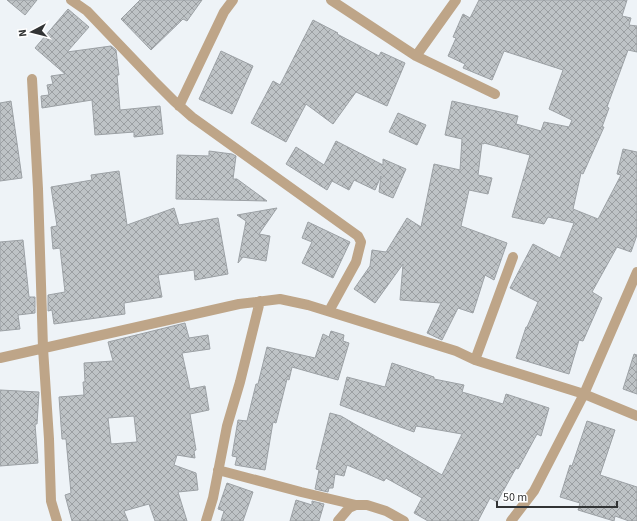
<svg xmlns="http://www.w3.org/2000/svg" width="637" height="521" font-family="'Source Sans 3',sans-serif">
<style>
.building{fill:url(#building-cross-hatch);stroke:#9ca1a5;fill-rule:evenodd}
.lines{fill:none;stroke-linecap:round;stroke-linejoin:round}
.street{stroke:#bea588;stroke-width:10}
</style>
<defs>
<pattern id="building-cross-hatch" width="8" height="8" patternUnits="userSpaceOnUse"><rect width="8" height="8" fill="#bec3c6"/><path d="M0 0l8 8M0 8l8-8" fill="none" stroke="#9b9fa2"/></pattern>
</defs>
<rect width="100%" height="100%" fill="#eef3f7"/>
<path class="building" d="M7 0H37L25 15Z
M140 0H202L187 21 183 19 151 50 121 19Z
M479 0H627L622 16 631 18 629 25 637 26V52L628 50 607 107 609 108 602 127H604L583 174 581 173 573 209 598 219 621 175 617 174 623 149 637 152V235L631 252 617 247 592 292 602 298 583 341 579 340 569 374 516 358 526 327H527L538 302 510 288 533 244 560 258 574 223 548 217 544 224 512 217 530 155 484 143V144L482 143 478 175 492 178 488 194 469 190 461 226 507 243 494 280 485 275 473 313 458 308 442 340 427 333 441 303 400 300 403 264 375 303 354 289 370 266 372 250 386 252 407 218 421 227 434 164 460 170 462 139 445 135 452 101 518 116 516 124 541 131 544 122 569 127 572 120 549 109 563 70 504 51 492 80 463 68 465 64 448 56 456 38 453 37 463 14 470 18Z
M68 9 89 27 67 52 111 46 116 50 119 75H117L120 110 160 106 163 134 134 137V132L95 135 92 100 42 108 41 96 49 95 47 85 53 84 51 76 65 74 35 48Z
M313 20 338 33 337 34 379 56 381 52 405 63 387 106 356 92 333 124 306 104 286 142 251 123 273 81 280 85Z
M221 51 253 66 232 114 199 99Z
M11 101 22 178 0 181V103Z
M398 113 426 125 417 145 389 132Z
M336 141 383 165V159L406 169 393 198 379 192 381 176 375 190 354 180 349 190 332 181 327 190 286 164 296 147 324 165Z
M209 151 232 154 236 156 233 179H237L267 201 176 199 177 155 209 156Z
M119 171 127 225 174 208 179 225 218 218 228 274 195 280 194 270 158 275 162 297 124 303 125 314 54 324 52 310 48 311V295L65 292 60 248 53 249 51 227 57 226 51 187 92 180 91 175Z
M277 208 259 234 270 236 266 261 243 257 238 263 246 221 237 215Z
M308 222 350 242 333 278 302 263 312 242 302 238Z
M23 240 29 297H35V313L18 315 20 329 0 331V242Z
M185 323 189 338 208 335 210 349 182 353 190 389 205 386 209 410 190 414 196 450 194 451 195 458 177 455 174 465 196 473 198 490 178 492 187 521H155L149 504 124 511 128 521H72L65 495 71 493 66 439H62L59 397 84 395 83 382H85L84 363 113 361 108 342ZM134 416 137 442 111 444 108 418Z
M331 331 344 335 343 341 349 343 338 380 292 367 289 380 287 379 276 423 273 422 265 470 235 465 237 457 232 456 238 420 247 421 256 384H258L267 347 315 358 323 334 329 337Z
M634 354 637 355V394L623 389Z
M392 363 434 377V379L464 385 462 392 503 404 506 394 549 408 541 436 537 434 518 469 516 468 497 502 490 498 478 521H428L414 513 422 498 386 478 384 481 347 465 344 476 335 474 333 488H329L328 492 315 489 319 470 316 469 330 413 341 416 442 475 462 434 416 426 414 432 340 405 347 377 385 387Z
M0 390 39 392 37 424H35L38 463 0 466Z
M587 421 615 430 600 475 637 487V521H629L615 516 614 521 578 510 580 503 560 497 570 465 572 466Z
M227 483 253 492 243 521H221L224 511 218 509Z
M296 500 312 505V501L324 504 319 521H290Z"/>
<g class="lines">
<path class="street" d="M71 0 87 11 153 80 174 101 192 117 358 236 361 242 356 262 329 311
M331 0 416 56 495 94
M416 56 456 0
M32 79 38 189 43 348 49 439 51 501 57 521
M179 106 224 12 233 0
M0 358 239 304 280 299 308 305 456 351 475 360 584 394 637 416
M475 360 513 257
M218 470 301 492 356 505H367L386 511 404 521
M206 521 213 498 227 426 240 382 260 301
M338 521 349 508 356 505
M511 521 534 491 584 394 637 272"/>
</g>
<g transform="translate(32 32) rotate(263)" stroke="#ffffff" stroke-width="3" paint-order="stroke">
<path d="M0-3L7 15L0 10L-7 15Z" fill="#323435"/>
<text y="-6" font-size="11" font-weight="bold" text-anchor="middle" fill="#323435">N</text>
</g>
<path d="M497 501v6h120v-6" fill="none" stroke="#323435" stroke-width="2"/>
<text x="503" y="501" font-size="12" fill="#323435" stroke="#ffffff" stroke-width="3" paint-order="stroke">50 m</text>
</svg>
